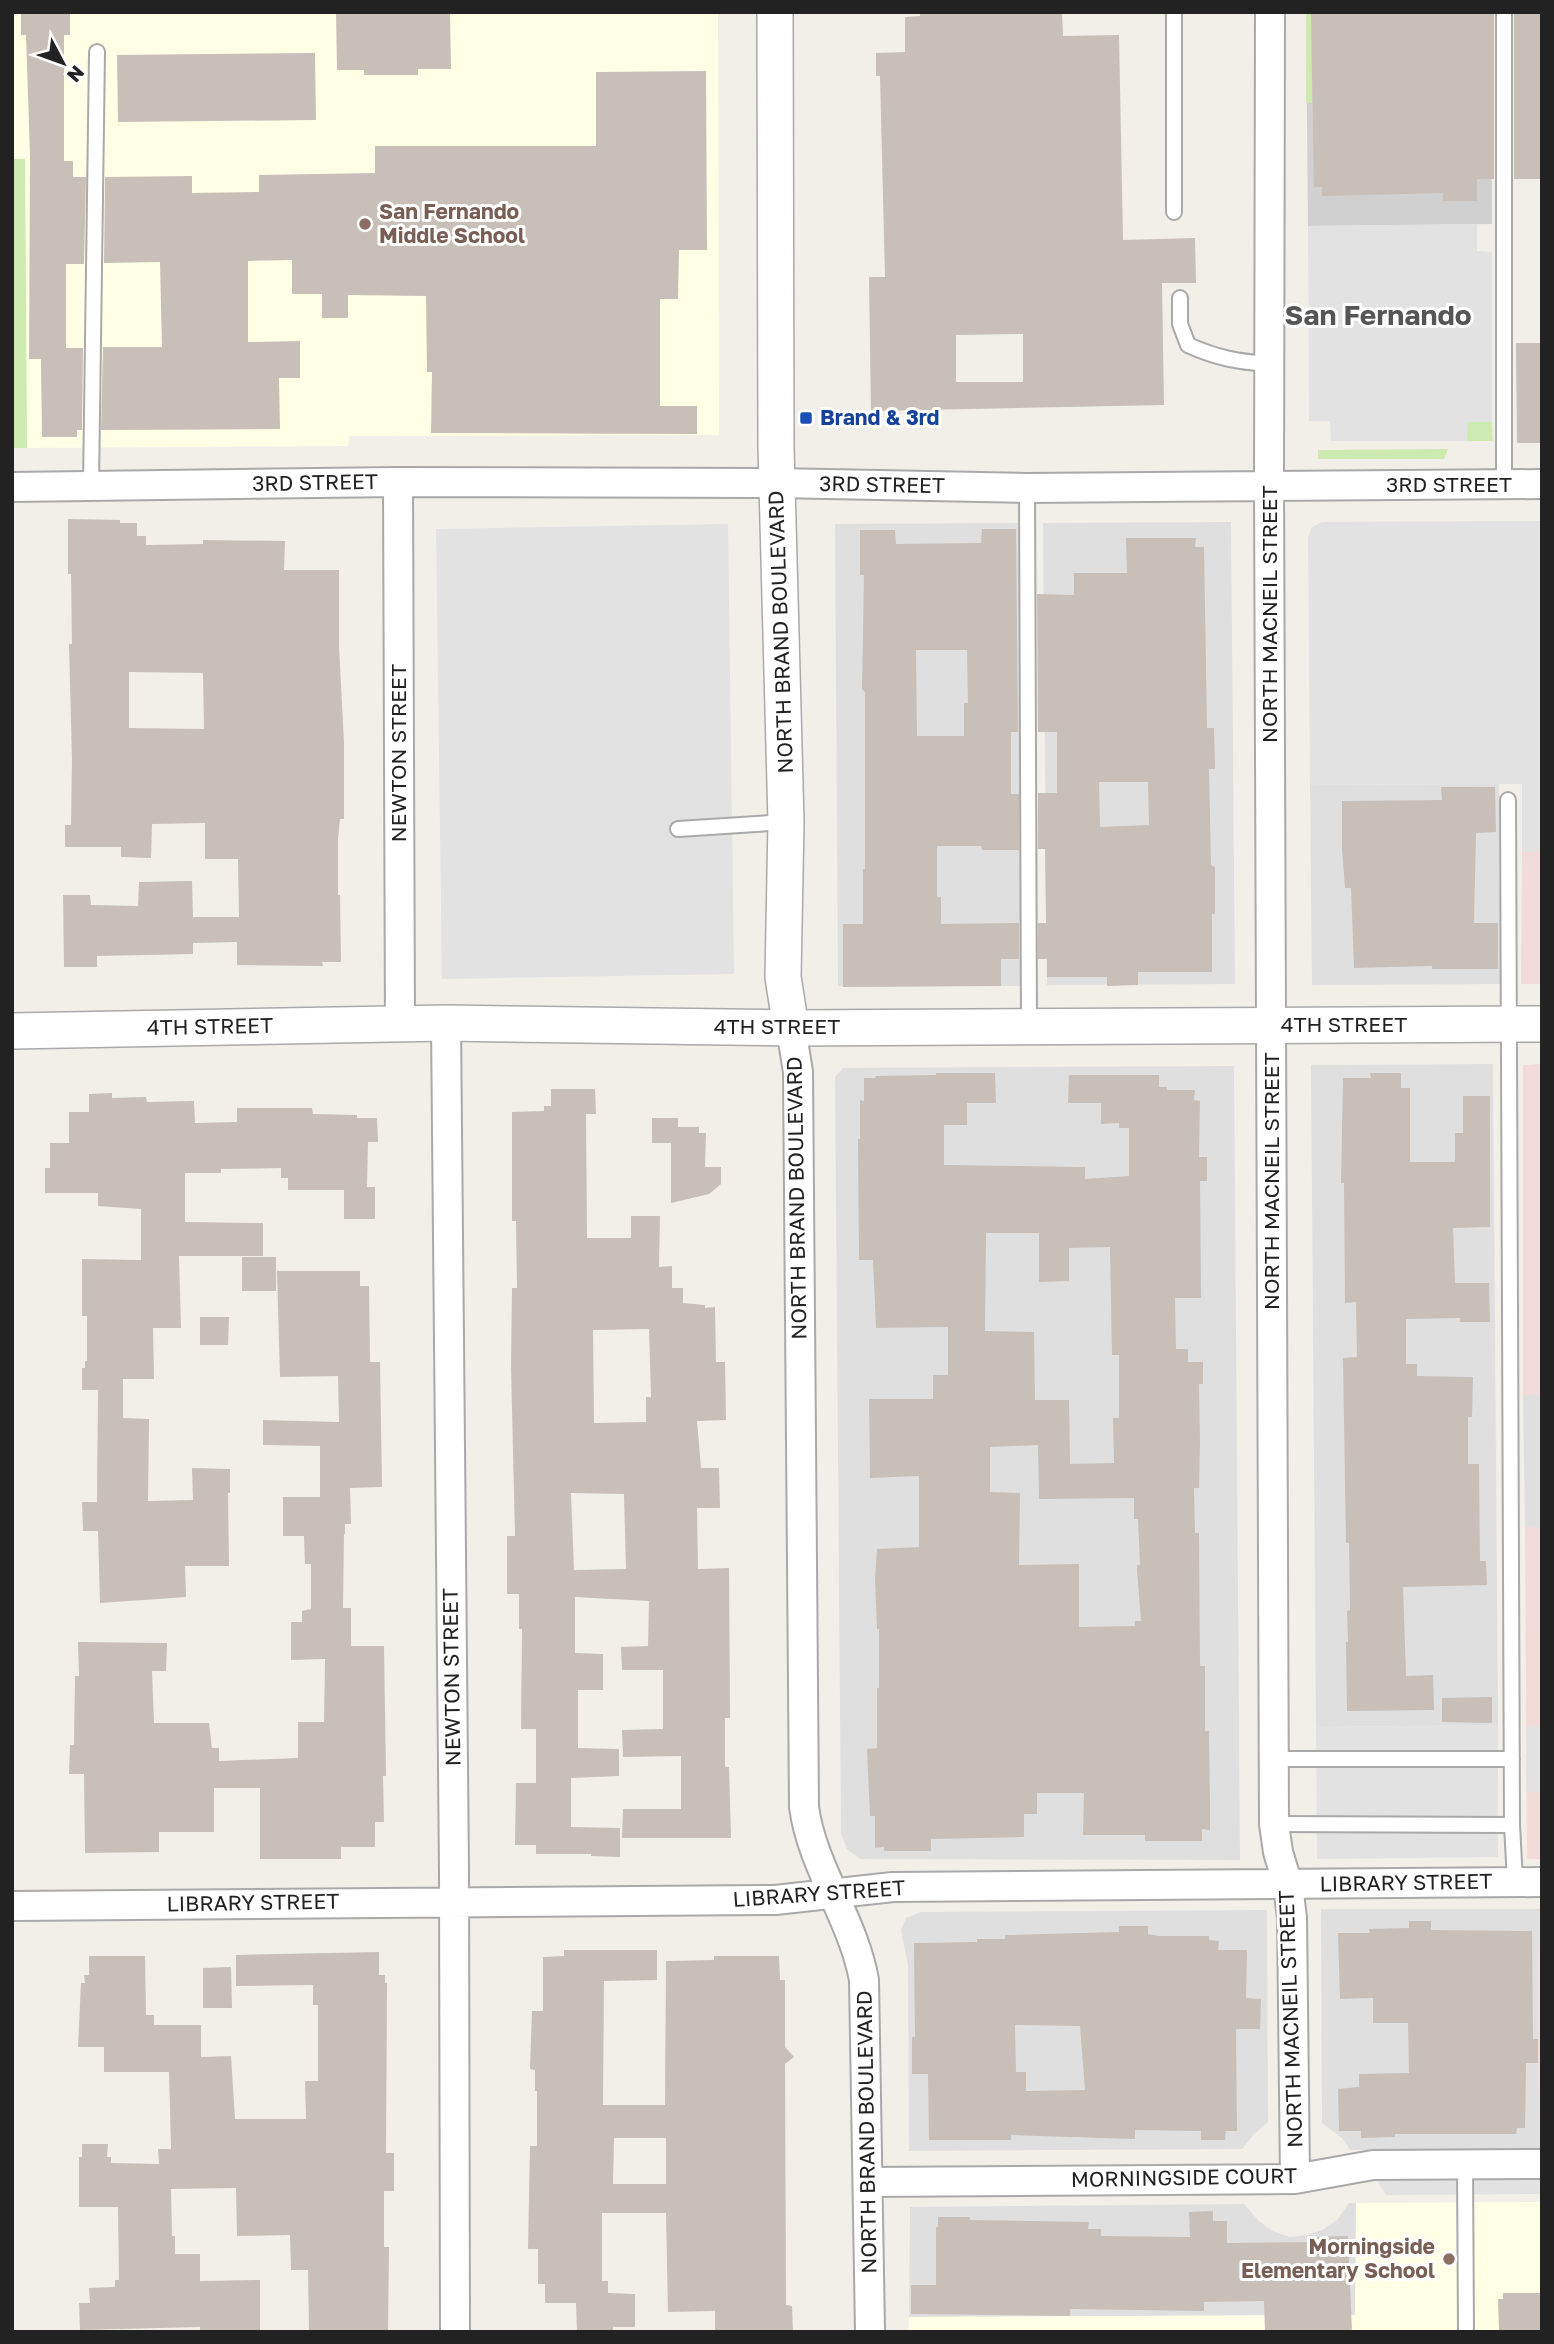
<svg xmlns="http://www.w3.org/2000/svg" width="1554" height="2344" font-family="'Golos Text',sans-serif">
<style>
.residential{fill:#e0dfdf}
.commercial{fill:#f2dad9}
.education{fill:#ffffe5}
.religious{fill:#d0d0d0}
.grass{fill:#cdebb0}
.parking{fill:#e2e2e2}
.building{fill:#c7bfb8;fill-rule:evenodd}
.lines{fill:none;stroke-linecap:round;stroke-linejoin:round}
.service-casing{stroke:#a9a9a9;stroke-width:18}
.minor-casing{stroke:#a9a9a9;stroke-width:32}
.tertiary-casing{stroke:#a9a9a9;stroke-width:38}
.service{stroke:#fff;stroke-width:14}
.minor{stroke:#fff;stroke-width:28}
.tertiary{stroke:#fff;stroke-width:35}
.education-dot{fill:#8d6e63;stroke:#fff;stroke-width:2.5}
.transit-dot{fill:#1a4fb4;stroke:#fff;stroke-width:2.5}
.labels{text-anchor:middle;stroke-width:6;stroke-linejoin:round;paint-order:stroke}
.education-label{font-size:21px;font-weight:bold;fill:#785e54;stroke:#fff;text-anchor:start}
.transit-label{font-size:21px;font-weight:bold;fill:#164399;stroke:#fff;text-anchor:start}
.street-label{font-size:21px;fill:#222;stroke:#fff}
.district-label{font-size:28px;font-weight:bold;fill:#555;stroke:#fff}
</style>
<rect width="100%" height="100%" fill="#f2efe9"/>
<path class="residential" d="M1231 522 1235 984 1047 985 1043 523Z
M1024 523 1025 986H838L835 524Z
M1499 784 1500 984 1312 985 1310 785Z
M1493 1064 1498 1725 1316 1727 1311 1065Z
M1234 1066 1240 1860 860 1859 847 1849 841 1834 835 1077 843 1068Z
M1523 1395H1542V1527H1525Z
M1321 1909H1539L1540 2149 1350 2150 1343 2139 1322 2123Z
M1267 1910 1268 2122 1254 2134 1242 2149 909 2151 908 1965 901 1930 906 1918 921 1912Z
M1349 2203H1356V2315L909 2317 910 2207 1244 2204 1259 2221 1272 2231 1290 2237 1307 2235 1324 2229 1337 2220Z"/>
<path class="commercial" d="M1522 852H1542V984H1521Z
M1542 1064V1395H1523V1065Z
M1525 1527H1542V1859H1527Z
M1539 1909H1542V2149H1540L1538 2063Z"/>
<path class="education" d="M12 12H718L719 435 349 436 348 446 12 448Z
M1542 2202V2332H909V2317L1355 2315 1356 2203Z"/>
<path class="religious" d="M1306 12H1491L1492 224 1308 226Z"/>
<path class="grass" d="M1306 12H1311L1312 103H1306Z
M12 159H25L27 448H12Z
M1467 422H1492L1493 441H1467Z
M1448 449 1444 459H1318V450Z"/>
<path class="parking" d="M1477 224V251L1492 252V422H1468L1467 441H1331L1330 421H1309L1308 226Z
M1542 521V852H1522V784L1310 785 1308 537 1312 527 1322 522Z
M728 524 734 974 442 979 436 529Z
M1498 1725V1857L1317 1859 1316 1727Z
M1527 1726H1542V1792H1526Z
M1542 2172V2194L1386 2195 1372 2173Z"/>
<path class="building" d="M21 12H70V35H64V161H73V177H86L84 264H66V348H83L82 430H77V437H42L41 359H29L30 156 26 35H21Z
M336 12H450L451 69H418V75H364V70H337Z
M920 12H1062L1063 36 1119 35 1123 240 1195 238 1196 283H1162L1164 405 871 411 869 277H885L880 76H876V53L905 52V17L920 16ZM1023 334V382H956V335Z
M1311 12H1494V179H1477V201H1443V193L1322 196V187H1314Z
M1514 12H1542V179H1514Z
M315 53 316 120 118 122 117 55Z
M706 71 707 250H679L678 299H660V406H697V434L431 433 432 372H427L426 296 348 295V318H322V294H292V260L248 261V342L300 341V378H279L280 429 101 430 103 347H162L160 262 104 263 105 177 192 176V193L259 192V175L375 173V146H596V72Z
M1516 343H1542V443H1517Z
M68 519 120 520V523H137V536H146V545L203 544V540L285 541 284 570H339V646L344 743V819H340L338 839V895H340L341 962H322L323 966 237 965V942L193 943V954L97 956V967H64L63 895H90L91 905 138 906 139 882 192 881 193 917H239L238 859H205V823L152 824 151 858 121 857V847H65V825H71L72 759 69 644H72L71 574H68ZM129 672 203 673 204 729 129 728Z
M982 529H1016L1018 732H1011V794H1019V850H982L981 846H937V897H941V924L1019 923V959H1001V986L843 987V924H863V869H865V692L862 689 864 575H860V530H895L896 544 981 543ZM916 650H967L968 703H964V736H917Z
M1126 538H1196L1195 547H1204L1207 728H1214L1215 769H1209L1211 865 1215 867V914H1212V972H1138V985L1107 986V977H1047V959H1038V923H1046L1045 849H1038V793H1057V732H1038L1037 594 1074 595V573H1127ZM1099 782H1148L1149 825 1100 827Z
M1441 787H1495L1496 832 1476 833 1474 923H1498V969H1432V966L1354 968 1351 888H1345L1342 849V801L1442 800Z
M936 1073H995L996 1103H967V1125H944V1165L1085 1167V1179L1129 1176V1128H1119V1123L1101 1124V1103H1068L1069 1075H1159V1087H1167V1090H1195L1194 1100 1200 1101 1199 1157H1207V1181H1200L1201 1298H1175L1176 1349H1188V1362H1203V1384H1199L1200 1442 1199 1488H1194L1195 1533H1199L1200 1666H1205V1731H1209L1210 1809V1830L1202 1829V1841H1145V1835H1083L1084 1793H1037V1814H1024V1837L931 1839V1851H884V1847L875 1848V1816H870L867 1749 877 1748V1688H879V1629H877L875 1579 877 1549 919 1547V1476L870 1478 869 1399H933V1375H948V1327L876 1328 873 1260H859L858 1139H860V1100L864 1101V1078H875L876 1076 936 1075ZM986 1233H1039V1282L1069 1281V1248L1110 1247 1112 1355H1119V1418H1113L1114 1463 1070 1464 1069 1400H1035L1034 1332 985 1331ZM1038 1445 1039 1499 1134 1498V1519H1138L1140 1565H1137V1570L1141 1621H1135V1626L1079 1627V1564L1019 1565 1020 1493 990 1492V1447Z
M1370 1073H1401V1088H1410V1162H1455V1133H1463V1096H1490V1227L1453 1228 1455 1283H1489L1490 1322H1460V1318L1406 1319V1364H1417V1376L1473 1377 1472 1417H1468V1464H1479L1480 1561H1486L1487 1585 1403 1587 1406 1676 1433 1675 1434 1710 1347 1711 1346 1642H1348L1347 1611 1350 1610 1349 1543H1346L1343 1358 1357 1357 1356 1302 1345 1303 1344 1183H1341L1343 1078H1371Z
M551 1089H595L596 1114H586L587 1238H631V1216H660L659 1267 672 1266V1288H683V1303L705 1305V1308L715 1307 716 1362H725L726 1420 697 1421 701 1468H719L720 1508H697L698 1569 729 1568 730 1718H725V1767H729L731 1838H622L623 1809H681V1756L623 1757 622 1730 663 1729V1670H622L621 1647 648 1646 649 1601 575 1597V1653L603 1654V1690H578V1748L619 1749V1776L571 1778V1827L620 1828V1857L591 1856V1854H536V1845H515L516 1783H536V1729H521L522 1629H519V1594H507V1536H515L511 1366 512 1288H517L516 1221H512V1112L544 1111V1106H551ZM649 1329 651 1397H646V1422L594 1423 593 1330ZM571 1493 624 1494 626 1569 574 1570Z
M112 1093V1098L146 1097 147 1102 194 1101 195 1123 237 1122V1108H312L313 1114 357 1115V1118H377L378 1142H368L367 1187H375V1219H344V1190H288V1178H281V1168L221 1169V1173H185V1222L263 1223V1256H179L181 1328H153L154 1379H123V1418L149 1419 148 1501 193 1500 192 1468 230 1469V1493H228L229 1566H185L186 1597 100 1603 98 1531H83L82 1502H97L98 1390H82V1368H85V1361H87V1316H82V1259L141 1260V1209L98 1206V1193H45V1168H50V1143H69V1112H89V1094Z
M652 1118H678V1127H699V1133H706L705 1167H721V1184L709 1194 671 1203V1143H652Z
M242 1257H276V1291H242Z
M277 1271H360V1286H369L370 1362H380L382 1487 350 1488 351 1524H345V1534H344L343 1608H351V1646H384L386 1776H383L384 1822H375V1847H341V1859H260V1788H214V1832H159V1852L85 1853 84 1774H69L70 1745H74L75 1676H79L78 1642 167 1643 166 1671H152L154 1723H209L212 1748H219V1761L298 1758V1722H324L325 1659 291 1660V1622H302V1611L311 1609V1564H305L304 1536H283V1497H320V1446L263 1445V1420L339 1422 338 1376 280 1377Z
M200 1317H229L228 1345H200Z
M1492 1697V1723L1442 1722V1698Z
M1409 1921H1431V1930L1532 1931 1533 2039H1538V2063H1526L1525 2128H1517L1516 2134H1395V2137L1361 2138V2131H1339L1338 2089 1359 2087V2074L1409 2073 1408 2023H1373V1998L1340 1999 1338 1933H1370L1369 1929 1409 1928Z
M1119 1926H1148V1934L1159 1936H1209V1940L1219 1941 1218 1950H1247L1246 1998 1261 1999 1260 2029H1236L1237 2131H1226L1225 2140H1201V2131L1135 2130V2139L1011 2135V2140H929L928 2074H912V2037H915L914 1943 977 1942V1939H1005V1935L1119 1932ZM1015 2025 1080 2026 1085 2090 1026 2091V2072H1016Z
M564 1950H657V1980L604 1981 603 2105H665L666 1961 714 1960V1956H779L780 1980H785V2047L794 2057 785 2064 786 2305 792 2306 793 2332H715V2311L668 2312 666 2213H602V2281H608V2293L635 2294V2327H613V2332H577L576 2303H545V2284H538V2249H528L530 2146H537V2091H535V2070L530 2069 532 2011H543V1957L564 1956ZM614 2138H666V2184H613Z
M379 1952V1975H385V1983H387L386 2153H394V2191H384V2247H389L388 2332H309L308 2270H291L290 2235 237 2236 236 2188 171 2189 172 2236H175V2254H200V2281L260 2280V2332H200V2327L80 2330 79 2303H90L89 2288 115 2287V2280H119L118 2207H79V2157H82V2144H108L107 2157H111V2163L159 2164 158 2149H171L169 2072H104V2047H78L81 1983H85L84 1975H89V1956H145L146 2015H154V2025H201V2057L231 2056 235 2119H306L305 2081H318V2005H313V1985L236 1986V1955Z
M231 1967 232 2008H203V1968Z
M1213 2211V2221H1227V2243L1318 2242 1317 2237 1348 2236 1352 2332H1265L1264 2301 1204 2302V2311L1070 2309V2316L911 2314V2285H936V2227H938V2217H970V2220L1089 2222 1088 2229H1101V2236L1190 2237 1189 2212Z
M1503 2293H1542V2332H1499L1498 2299H1503Z"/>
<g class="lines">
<g class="service-casing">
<path id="service" d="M1174 212V12
M1180 298V324L1188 345C1217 358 1238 362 1270 364
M1504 484V12
M91 486 97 52
M1027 488 1029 1025
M1508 800 1512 1825 1515 1881
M678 829 786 822
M1274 1759H1512
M1274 1824 1512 1825
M1465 2165 1466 2332"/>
</g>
<g class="minor-casing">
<path id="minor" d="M1270 12 1269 486 1274 1824 1278 1852 1288 1885 1292 1918 1295 2179
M398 482 400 1024
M12 487 398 482 777 483 1027 488 1542 484
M446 1023 454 1872 455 2332
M791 1028 798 1072 804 1807C812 1867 853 1919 864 1980L870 2332
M12 1906 775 1900 893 1887 1542 1882
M868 2182 1295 2179 1373 2165 1542 2164"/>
</g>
<g class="tertiary-casing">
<path id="tertiary" d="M775 12 776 447 786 822 783 977 791 1028
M12 1031 446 1023 791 1028 1542 1024"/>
</g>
<use href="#service" class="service"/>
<use href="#minor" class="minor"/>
<use href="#tertiary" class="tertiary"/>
</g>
<g class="education-dot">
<circle cx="365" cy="224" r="7"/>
<circle cx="1449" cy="2259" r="7"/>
</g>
<rect class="transit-dot" x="799" y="411" width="14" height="14" rx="3.5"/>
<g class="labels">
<g class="education-label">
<text x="379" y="219">San Fernando<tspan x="379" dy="24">Middle School</tspan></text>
<text x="1435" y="2254" text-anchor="end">Morningside<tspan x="1435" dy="24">Elementary School</tspan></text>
</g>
<g class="transit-label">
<text x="820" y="425">Brand &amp; 3rd</text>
</g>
<g class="street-label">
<text transform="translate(315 483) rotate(-1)" y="7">3RD STREET</text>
<text transform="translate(882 485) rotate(1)" y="7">3RD STREET</text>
<text x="1449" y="492">3RD STREET</text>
<text transform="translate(1270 614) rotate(-90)" y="7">NORTH MACNEIL STREET</text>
<text transform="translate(781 632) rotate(-92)" y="7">NORTH BRAND BOULEVARD</text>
<text transform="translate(399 753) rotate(-90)" y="7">NEWTON STREET</text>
<text x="1344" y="1032">4TH STREET</text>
<text transform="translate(210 1027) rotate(-1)" y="7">4TH STREET</text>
<text x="777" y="1034">4TH STREET</text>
<text transform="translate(1272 1181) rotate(-90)" y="7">NORTH MACNEIL STREET</text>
<text transform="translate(797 1198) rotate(-91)" y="7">NORTH BRAND BOULEVARD</text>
<text transform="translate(452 1677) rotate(-91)" y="7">NEWTON STREET</text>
<text transform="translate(1406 1883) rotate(-1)" y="7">LIBRARY STREET</text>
<text transform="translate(819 1894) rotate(-4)" y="7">LIBRARY STREET</text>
<text transform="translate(253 1903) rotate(-1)" y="7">LIBRARY STREET</text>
<text transform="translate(1291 2019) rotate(-92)" y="7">NORTH MACNEIL STREET</text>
<text transform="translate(867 2132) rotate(-91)" y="7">NORTH BRAND BOULEVARD</text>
<text transform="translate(1184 2178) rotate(-1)" y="7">MORNINGSIDE COURT</text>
</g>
<g class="district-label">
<text x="1378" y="325">San Fernando</text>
</g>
</g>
<rect width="1554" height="2344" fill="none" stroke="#222222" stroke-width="28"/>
<g transform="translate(63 63) rotate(131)" stroke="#ffffff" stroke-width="5" paint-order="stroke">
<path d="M0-5L12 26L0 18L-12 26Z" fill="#222222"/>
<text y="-10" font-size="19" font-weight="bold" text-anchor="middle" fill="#222222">N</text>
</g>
</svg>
